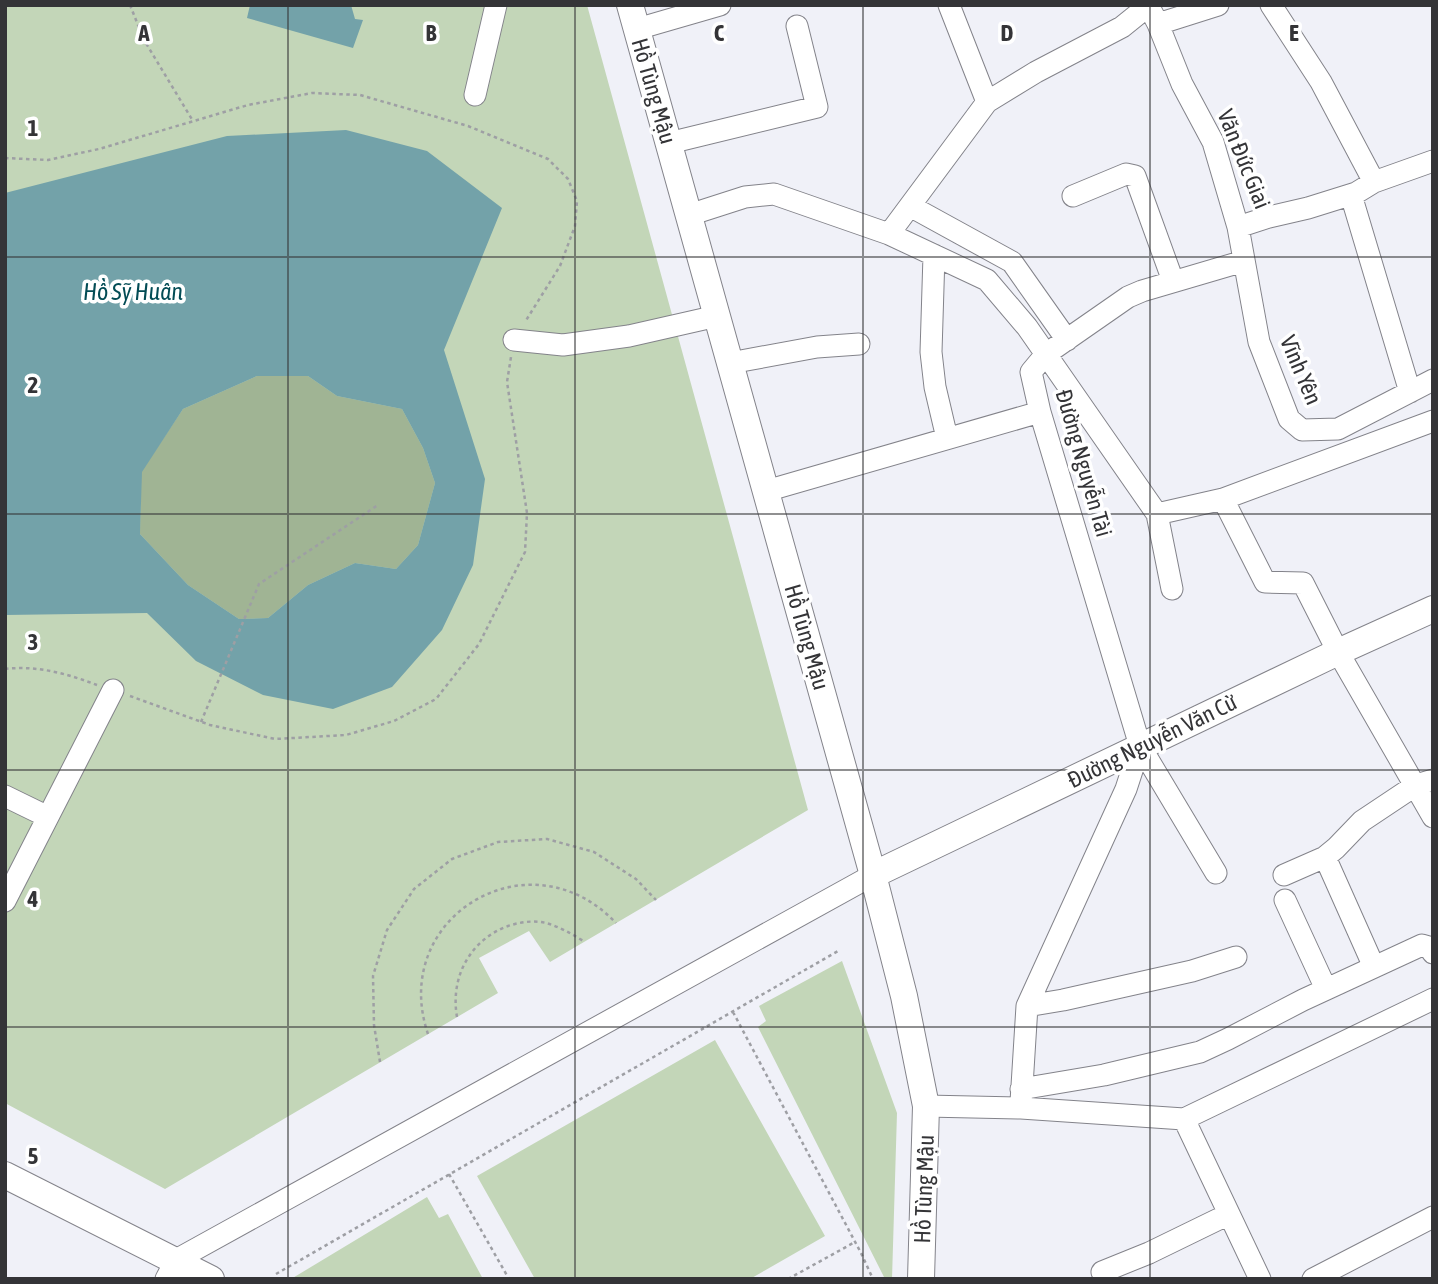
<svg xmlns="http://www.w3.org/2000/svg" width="1438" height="1284" font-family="'Asap Condensed',sans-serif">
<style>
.green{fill:#c3d6b8}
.forest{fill:#a0b494}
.water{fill:#73a2a9;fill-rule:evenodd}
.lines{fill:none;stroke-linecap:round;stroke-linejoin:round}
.minor-casing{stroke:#83838a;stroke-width:23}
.major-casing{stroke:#83838a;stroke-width:28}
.path{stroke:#9e9fa4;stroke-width:2.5;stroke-dasharray:3.5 3.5;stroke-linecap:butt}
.minor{stroke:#fff;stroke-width:21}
.major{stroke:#fff;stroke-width:26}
.grid{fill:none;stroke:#343437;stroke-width:2;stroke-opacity:0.55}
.labels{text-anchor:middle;stroke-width:7;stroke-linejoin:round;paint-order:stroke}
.street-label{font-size:23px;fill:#343437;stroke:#fff}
.water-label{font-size:24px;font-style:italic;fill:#034c55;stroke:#fff}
.grid-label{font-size:23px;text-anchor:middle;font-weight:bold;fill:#343437;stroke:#fff;stroke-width:7;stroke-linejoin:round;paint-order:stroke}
</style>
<rect width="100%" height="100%" fill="#f0f1f8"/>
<path class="green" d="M5 5H587L808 810 550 962 529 931 479 958 498 993 165 1189 5 1103Z
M842 961 897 1113 892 1279H885L758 1027 766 1021 759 1006Z
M715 1040 825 1236 750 1279H535L477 1176Z
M427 1197 439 1218 448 1214 483 1279H291Z"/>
<path class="forest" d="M257 376H308L337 396 402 409 423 448 435 483 418 545 396 569 355 563 308 585 268 618 239 619 188 585 140 534 141 472 183 409Z"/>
<path class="water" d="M250 5H351L355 19 363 20 353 48 247 18Z
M346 130 427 151 502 208 444 350 485 479 473 565 442 630 392 687 333 709 263 695 196 661 147 613 5 615V193L227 136ZM257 376H308L337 396 402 409 423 448 435 483 418 545 396 569 355 563 308 585 268 618 239 619 188 585 140 534 142 472 183 409Z"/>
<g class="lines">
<g class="minor-casing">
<path id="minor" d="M949 5 987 102
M1148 5 1158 24 1182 84 1213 142 1238 227 1269 217 1308 208 1356 193 1374 182 1433 161
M1271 5 1321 82 1374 182
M1158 24 1218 5
M637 29 720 5
M475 95 496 5
M669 143 817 107 797 26
M1351 195 1410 392
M1073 196 1126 174 1135 176 1173 281
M910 206 1012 262 1067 340
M689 215 745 197 774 194 889 234 987 280 1027 327 1157 514 1223 499 1433 421
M1238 227 1259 342 1289 419 1302 430 1338 429 1433 380
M889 234 987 102 1036 72 1122 27 1148 6
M934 255 931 352 935 387 947 438
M514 340 563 345 629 336 717 316
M730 363 817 347 859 344
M766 491 1040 412
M1223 499 1265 582 1303 583 1338 652 1433 817
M1157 514 1172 589
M5 796 48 817
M1325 857 1374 967
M1216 873 1140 746 1040 412 1031 372 1046 354 1128 297 1142 291 1244 261
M1284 875 1325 857 1336 848 1362 821 1416 785 1433 780
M1285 900 1326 989
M5 901 113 690
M1027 1006 1063 1000 1192 971 1236 957
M1021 1089 1104 1075 1200 1052 1228 1039 1303 1000 1422 945 1429 947 1433 953
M1021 1102 1027 1006 1126 789 1140 746
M926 1106 1021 1108 1184 1119 1433 999
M1184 1119 1260 1279
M1102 1272 1149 1253 1229 1214
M166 1279 176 1260 873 875
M1313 1279 1433 1217"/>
</g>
<g class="major-casing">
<path id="major" d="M630 5 873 875 904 996 926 1106 921 1279
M873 875 1338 652 1433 609
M5 1175 211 1279"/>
</g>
<path class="path" d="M130 5 144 40 193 121
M5 158 48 160 99 149 248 105 312 93 360 95 468 126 548 159 568 179 577 201 575 226 560 266 525 322
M5 669C37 665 68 674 97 685
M130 696 210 725 275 739 346 735 394 721 436 699 479 644 525 552 527 513 507 382 511 357
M201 722 259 584 378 505
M733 1012 861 1253 873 1279
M457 1017C450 977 470 940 508 926 520 922 534 920 546 923 560 927 572 934 585 942
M428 1034C388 917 530 832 616 923
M380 1062 374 1025 373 976 387 930 414 889 452 859 498 842 547 839 594 852 636 879 656 900
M449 1174 509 1279
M276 1274 838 951
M788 1279 855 1242"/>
<use href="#minor" class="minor"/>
<use href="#major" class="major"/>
</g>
<path class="grid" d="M288 5V1279M575 5V1279M863 5V1279M1150 5V1279M5 257H1433M5 514H1433M5 770H1433M5 1027H1433"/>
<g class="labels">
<g class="street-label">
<text transform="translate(654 91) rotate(74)" y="8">Hồ Tùng Mậu</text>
<text transform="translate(1244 159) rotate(68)" y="8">Văn Đức Giai</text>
<text transform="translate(1301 370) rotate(67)" y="8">Vĩnh Yên</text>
<text transform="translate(1084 463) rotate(74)" y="8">Đường Nguyễn Tài</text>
<text transform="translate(807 637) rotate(74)" y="8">Hồ Tùng Mậu</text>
<text transform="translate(1152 741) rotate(-26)" y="8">Đường Nguyễn Văn Cừ</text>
<text transform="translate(924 1189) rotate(-88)" y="8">Hồ Tùng Mậu</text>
</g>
<g class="water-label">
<text x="133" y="300">Hồ Sỹ Huân</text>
</g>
</g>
<g class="grid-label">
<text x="144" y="41">A</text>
<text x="431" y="41">B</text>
<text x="719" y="41">C</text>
<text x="1007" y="41">D</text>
<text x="1294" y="41">E</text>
<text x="33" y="136">1</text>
<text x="33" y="393">2</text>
<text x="33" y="650">3</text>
<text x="33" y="907">4</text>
<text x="33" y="1164">5</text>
</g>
<rect width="1438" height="1284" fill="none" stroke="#343437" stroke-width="14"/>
</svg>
